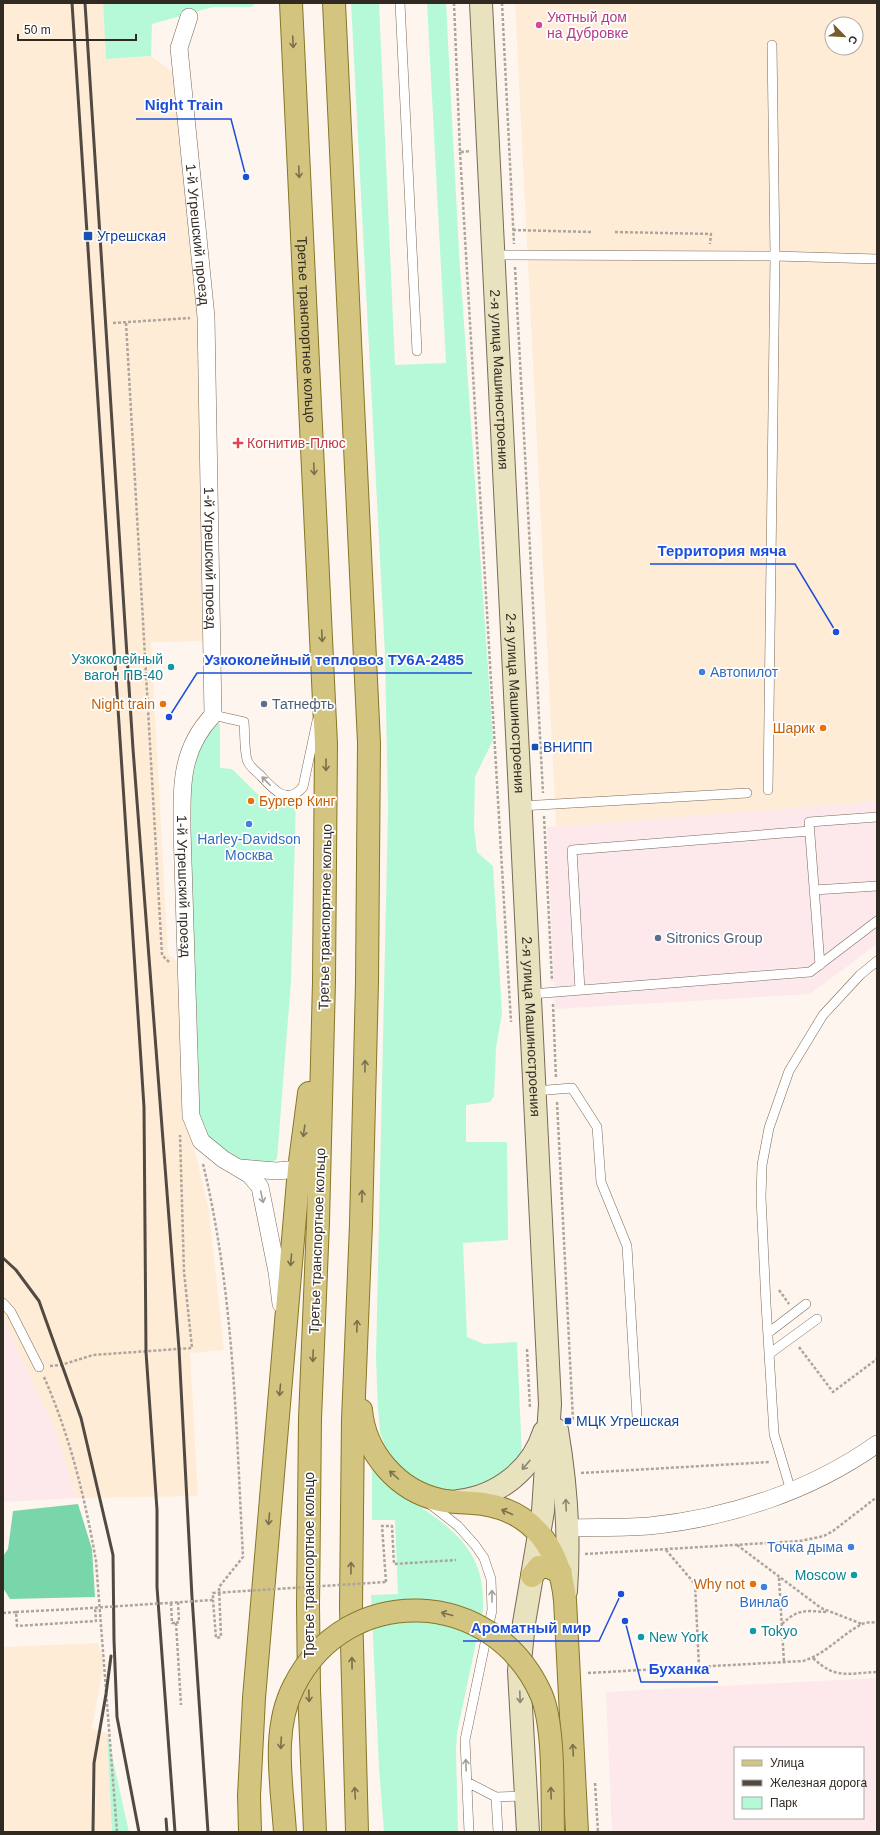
<svg xmlns="http://www.w3.org/2000/svg" width="880" height="1835" font-family="Arial,sans-serif">
<style>
.commercial{fill:#fde8eb;fill-rule:evenodd}
.built{fill:#ffecd6;fill-rule:evenodd}
.green{fill:#b6f9d8}
.forest{fill:#79d6ab}
.lines{fill:none;stroke-linecap:round;stroke-linejoin:round}
.lane-casing{stroke:#796957;stroke-width:10}
.street-casing{stroke:#796957;stroke-width:18}
.secondary-casing{stroke:#796957;stroke-width:24}
.primary-casing{stroke:#877627;stroke-width:24}
.path{stroke:#ada59d;stroke-width:2.5;stroke-dasharray:3 2;stroke-linecap:butt}
.lane{stroke:#fff;stroke-width:9}
.street{stroke:#fff;stroke-width:17}
.secondary{stroke:#e9e2bf;stroke-width:22}
.primary{stroke:#d3c57f;stroke-width:22}
.rail{stroke:#514a42;stroke-width:3}
.primary-bridge-casing{stroke:#877627;stroke-width:24;stroke-linecap:butt}
.path-bridge{stroke:#ada59d;stroke-width:2.5;stroke-dasharray:3 2;stroke-linecap:butt}
.primary-bridge{stroke:#d3c57f;stroke-width:22}
.oneway{stroke:#7a704c}
.oneway2{stroke:#a29f9c}
.oneway3{stroke:#8d8670}
.hotel-dot{fill:#d1479c;stroke:#fff;stroke-width:1.5}
.transit-dot{fill:#1a4fb4;stroke:#fff;stroke-width:1.5}
.health-dot{fill:#e0444e;stroke:#fff;stroke-width:1.5}
.culture-dot{fill:#0f9aa8;stroke:#fff;stroke-width:1.5}
.shop-dot{fill:#3f7fe0;stroke:#fff;stroke-width:1.5}
.food-dot{fill:#e8710a;stroke:#fff;stroke-width:1.5}
.service-dot{fill:#5c6f8a;stroke:#fff;stroke-width:1.5}
.labels{text-anchor:middle;stroke-width:3.5;stroke-linejoin:round;paint-order:stroke}
.hotel-label{font-size:14px;fill:#b23c85;stroke:#fff;text-anchor:start}
.street-label{font-size:14px;fill:#312a22;stroke:#fff}
.transit-label{font-size:14px;fill:#164399;stroke:#fff;text-anchor:start}
.health-label{font-size:14px;fill:#be3a42;stroke:#fff;text-anchor:start}
.culture-label{font-size:14px;fill:#0d838f;stroke:#fff;text-anchor:end}
.shop-label{font-size:14px;fill:#366cbe;stroke:#fff}
.food-label{font-size:14px;fill:#c56008;stroke:#fff;text-anchor:end}
.service-label{font-size:14px;fill:#4e5e75;stroke:#fff;text-anchor:start}
.leader{fill:none;stroke:#1d4ed8;stroke-width:1.5}
.callout-dot{fill:#1d4ed8;stroke:#fff;stroke-width:1.5}
.callout-label{font-size:15px;text-anchor:middle;font-weight:bold;fill:#1d4ed8;stroke:#fff;stroke-width:3.5;stroke-linejoin:round;paint-order:stroke}
</style>
<rect width="100%" height="100%" fill="#fef6ee"/>
<path class="commercial" d="M877 801V944L810 994 555 1009 547 827Z
M3 1318 58 1436 76 1498 3 1502Z
M877 1678V1832H612L606 1692ZM735 1748H863V1818H735Z"/>
<path class="built" d="M3 3H103L106 59 151 56 176 75 199 314 210 641 151 642 168 954 181 964 187 1118 209 1210 224 1350 190 1353 198 1496 76 1498 58 1436 3 1318Z
M515 3H877V801L556 827ZM832 24H856V48H832Z
M98 1643 104 1663 92 1728 107 1733 112 1832H3V1647Z"/>
<path class="green" d="M103 3H256L251 7H213L152 24 151 56 106 59Z
M351 3H379L395 365 446 363 427 3H446L459 252 493 740 475 777 474 827 477 852 493 866 502 1013 496 1048 494 1096 490 1102 466 1105V1142H507L508 1240 463 1243 467 1337 484 1344 517 1342 522 1457 506 1475 455 1493 415 1481 396 1463 386 1449 380 1432 378 1410 376 1358 388 810 385 655Z
M213 723 220 724V768L232 769C253 788 265 811 296 800L291 981 277 1159C269 1164 263 1163 253 1162 226 1161 216 1145 199 1126L188 768Z
M372 1467C377 1473 382 1480 388 1485 395 1492 403 1496 411 1501 455 1529 486 1553 483 1609L457 1733 456 1750 458 1832H384L379 1768 371 1595 398 1594 395 1520H372Z
M107 1733 129 1832H112Z"/>
<path class="forest" d="M78 1504 92 1549 95 1597 10 1599 3 1588V1556L8 1549 13 1511Z"/>
<g class="lines">
<g class="lane-casing">
<path id="lane" d="M400 3 417 351
M493 255 775 256 877 259
M213 715 244 722C245 731 244 755 248 762 250 767 257 772 261 776 273 789 287 806 303 787L317 721
M768 790 775 256 772 45
M521 806 747 793
M814 890 877 886
M820 965 809 822 877 817
M580 990 572 850 810 831
M531 994 810 972 877 921
M535 1091 572 1088 597 1127 601 1182 627 1246 637 1417
M3 1303 11 1312 39 1367
M768 1333 806 1304
M769 1354 817 1319
M791 1491 774 1434 766 1304 761 1197 762 1165 769 1128 789 1071 823 1015 860 975 877 961
M430 1504 458 1526 475 1545 484 1558 491 1579 492 1610 465 1740 469 1832
M467 1782 496 1797 498 1832
M496 1797 526 1796"/>
</g>
<g class="street-casing">
<g id="street">
<path id="s1" d="M189 17 179 48 206 317 213 715C180 750 182 785 182 830L191 1116 201 1141 223 1159 250 1175 260 1187 277 1272 281 1304"/>
<path d="M239 1168 277 1171 299 1169"/>
<path d="M567 1528C594 1527 622 1528 649 1526 729 1518 811 1491 877 1444"/>
</g>
</g>
<g class="secondary-casing">
<g id="secondary">
<path id="s2" d="M481 3 550 1404 543 1511 524 1623 519 1671 528 1832"/>
<path d="M557 1430C566 1483 570 1537 566 1591"/>
<path d="M459 1501C498 1496 532 1470 544 1432"/>
</g>
</g>
<g class="primary-casing">
<g id="primary">
<path id="s3" d="M291 3 326 744 324 981 318 1222 310 1419 308 1606 309 1690 315 1832"/>
<path d="M334 3 369 743 367 982 361 1224 353 1420 351 1607 357 1832"/>
<path d="M361 1410C365 1453 398 1491 440 1500 454 1503 469 1502 483 1504 535 1512 560 1551 565 1600L577 1832"/>
<path d="M532 1576 539 1567H549L561 1573"/>
<path d="M250 1832 249 1796 254 1698 299 1169 309 1093"/>
</g>
</g>
<path class="path" d="M454 3 460 152 471 151
M502 3 514 244
M460 152 511 1022
M513 230 592 232
M615 232 711 234 710 244
M515 267 543 793
M113 323 190 318
M126 323 162 955 169 962
M544 816 552 981
M553 1004 556 1079
M557 1102 573 1420
M203 1164C234 1292 236 1426 243 1557L219 1587 221 1637 216 1638 213 1600
M779 1290 789 1304
M799 1347 833 1392 877 1359
M527 1349 530 1408
M50 1366 61 1365 93 1355 192 1348 184 1272 180 1135
M44 1377C70 1436 85 1498 96 1561L117 1832
M581 1473 770 1462
M737 1545 821 1608 862 1624
M666 1550 695 1584 699 1667
M585 1554 800 1541 824 1536 833 1531 877 1497
M779 1578 784 1662
M386 1582 382 1526H392L394 1564 456 1560
M171 1603 172 1623H176
M16 1612 75 1609
M3 1613 16 1612 17 1626 96 1621 95 1607
M176 1623 181 1705
M176 1623 179 1622 178 1602
M782 1624C799 1608 805 1611 828 1612
M813 1658C836 1680 848 1673 877 1672
M588 1673 803 1661C826 1654 841 1635 862 1624 867 1622 872 1622 877 1623
M595 1783 598 1832"/>
<use href="#lane" class="lane"/>
<use href="#street" class="street"/>
<use href="#secondary" class="secondary"/>
<use href="#primary" class="primary"/>
<path class="rail" d="M72 3 144 1107 146 1352 157 1510V1587L175 1832
M85 3 133 749 179 1349 192 1597 208 1832
M3 1258 16 1270 39 1301 81 1418 113 1555 114 1640 117 1717 139 1832
M166 1819 167 1832
M93 1832 94 1763 106 1694 111 1656"/>
<g class="primary-bridge-casing">
<path id="primary-bridge" d="M285 1832C282 1785 271 1730 294 1686 347 1581 493 1587 541 1694 555 1726 552 1796 553 1832"/>
</g>
<path class="path-bridge" d="M75 1609 213 1600V1593L386 1582"/>
<use href="#primary-bridge" class="primary-bridge"/>
</g>
<defs><path id="oneway-shaft" d="M-6 0H5M1.5-3L5.5 0L1.5 3" fill="none" stroke-width="1.6" stroke-linecap="round" stroke-linejoin="round"/></defs>
<g class="oneway">
<use href="#oneway-shaft" transform="translate(293 42) rotate(87)"/>
<use href="#oneway-shaft" transform="translate(299 172) rotate(87)"/>
<use href="#oneway-shaft" transform="translate(314 469) rotate(87)"/>
<use href="#oneway-shaft" transform="translate(322 636) rotate(87)"/>
<use href="#oneway-shaft" transform="translate(326 765) rotate(90)"/>
<use href="#oneway-shaft" transform="translate(365 1066) rotate(-89)"/>
<use href="#oneway-shaft" transform="translate(304 1131) rotate(98)"/>
<use href="#oneway-shaft" transform="translate(362 1196) rotate(-89)"/>
<use href="#oneway-shaft" transform="translate(291 1260) rotate(95)"/>
<use href="#oneway-shaft" transform="translate(357 1326) rotate(-88)"/>
<use href="#oneway-shaft" transform="translate(313 1356) rotate(92)"/>
<use href="#oneway-shaft" transform="translate(280 1390) rotate(95)"/>
<use href="#oneway-shaft" transform="translate(394 1475) rotate(-138)"/>
<use href="#oneway-shaft" transform="translate(507 1512) rotate(-156)"/>
<use href="#oneway-shaft" transform="translate(269 1519) rotate(95)"/>
<use href="#oneway-shaft" transform="translate(351 1568) rotate(-89)"/>
<use href="#oneway-shaft" transform="translate(447 1614) rotate(-165)"/>
<use href="#oneway-shaft" transform="translate(352 1663) rotate(-91)"/>
<use href="#oneway-shaft" transform="translate(309 1696) rotate(88)"/>
<use href="#oneway-shaft" transform="translate(281 1743) rotate(93)"/>
<use href="#oneway-shaft" transform="translate(573 1750) rotate(-93)"/>
<use href="#oneway-shaft" transform="translate(355 1793) rotate(-93)"/>
<use href="#oneway-shaft" transform="translate(551 1793) rotate(-92)"/>
</g>
<g class="oneway2">
<use href="#oneway-shaft" transform="translate(266 781) rotate(-134)"/>
<use href="#oneway-shaft" transform="translate(262 1197) rotate(78)"/>
<use href="#oneway-shaft" transform="translate(492 1596) rotate(-90)"/>
<use href="#oneway-shaft" transform="translate(466 1765) rotate(-92)"/>
</g>
<g class="oneway3">
<use href="#oneway-shaft" transform="translate(526 1465) rotate(130)"/>
<use href="#oneway-shaft" transform="translate(566 1505) rotate(-92)"/>
<use href="#oneway-shaft" transform="translate(520 1697) rotate(88)"/>
</g>
<circle class="hotel-dot" cx="539" cy="25" r="4"/>
<g class="transit-dot">
<rect x="83" y="231" width="10" height="10" rx="2"/>
<rect x="531" y="743" width="8" height="8" rx="2"/>
<rect x="564" y="1417" width="8" height="8" rx="2"/>
</g>
<path class="health-dot" d="M236 437h4v4h4v4h-4v4h-4v-4h-4v-4h4z"/>
<g class="culture-dot">
<circle cx="171" cy="667" r="4"/>
<circle cx="854" cy="1575" r="4"/>
<circle cx="753" cy="1631" r="4"/>
<circle cx="641" cy="1637" r="4"/>
</g>
<g class="shop-dot">
<circle cx="702" cy="672" r="4"/>
<circle cx="249" cy="824" r="4"/>
<circle cx="851" cy="1547" r="4"/>
<circle cx="764" cy="1587" r="4"/>
</g>
<g class="food-dot">
<circle cx="163" cy="704" r="4"/>
<circle cx="823" cy="728" r="4"/>
<circle cx="251" cy="801" r="4"/>
<circle cx="753" cy="1584" r="4"/>
</g>
<g class="service-dot">
<circle cx="264" cy="704" r="4"/>
<circle cx="658" cy="938" r="4"/>
</g>
<g class="labels">
<g class="hotel-label">
<text x="547" y="22">Уютный дом<tspan x="547" dy="16">на Дубровке</tspan></text>
</g>
<g class="street-label">
<text dy="5" stroke="none"><textPath href="#s1" startOffset="220">1-й Угрешский проезд</textPath></text>
<text dy="5" stroke="none"><textPath href="#s3" startOffset="327">Третье транспортное кольцо</textPath></text>
<text dy="5" stroke="none"><textPath href="#s2" startOffset="377">2-я улица Машиностроения</textPath></text>
<text dy="5" stroke="none"><textPath href="#s1" startOffset="544">1-й Угрешский проезд</textPath></text>
<text dy="5" stroke="none"><textPath href="#s2" startOffset="701">2-я улица Машиностроения</textPath></text>
<text dy="5" stroke="none"><textPath href="#s1" startOffset="880">1-й Угрешский проезд</textPath></text>
<text transform="translate(325 917) rotate(-89)" y="5">Третье транспортное кольцо</text>
<text dy="5" stroke="none"><textPath href="#s2" startOffset="1025">2-я улица Машиностроения</textPath></text>
<text transform="translate(317 1241) rotate(-88)" y="5">Третье транспортное кольцо</text>
<text transform="translate(309 1565) rotate(-90)" y="5">Третье транспортное кольцо</text>
</g>
<g class="transit-label">
<text x="97" y="241">Угрешская</text>
<text x="543" y="752">ВНИПП</text>
<text x="576" y="1426">МЦК Угрешская</text>
</g>
<g class="health-label">
<text x="247" y="448">Когнитив-Плюс</text>
</g>
<g class="culture-label">
<text x="163" y="664">Узкоколейный<tspan x="163" dy="16">вагон ПВ-40</tspan></text>
<text x="846" y="1580">Moscow</text>
<text x="761" y="1636" text-anchor="start">Tokyo</text>
<text x="649" y="1642" text-anchor="start">New York</text>
</g>
<g class="shop-label">
<text x="710" y="677" text-anchor="start">Автопилот</text>
<text x="249" y="844">Harley-Davidson<tspan x="249" dy="16">Москва</tspan></text>
<text x="843" y="1552" text-anchor="end">Точка дыма</text>
<text x="764" y="1607">Винлаб</text>
</g>
<g class="food-label">
<text x="155" y="709">Night train</text>
<text x="815" y="733">Шарик</text>
<text x="259" y="806" text-anchor="start">Бургер Кинг</text>
<text x="745" y="1589">Why not</text>
</g>
<g class="service-label">
<text x="272" y="709">Татнефть</text>
<text x="666" y="943">Sitronics Group</text>
</g>
</g>
<path class="leader" d="M246 177L231 119H136M836 632L795 564H650M169 717L197 673H472M621 1594L599 1641H463M625 1621L641 1682H718"/>
<g class="callout-dot">
<circle cx="246" cy="177" r="4"/>
<circle cx="836" cy="632" r="4"/>
<circle cx="169" cy="717" r="4"/>
<circle cx="621" cy="1594" r="4"/>
<circle cx="625" cy="1621" r="4"/>
</g>
<g class="callout-label">
<text x="184" y="110">Night Train</text>
<text x="722" y="556">Территория мяча</text>
<text x="334" y="665">Узкоколейный тепловоз ТУ6А-2485</text>
<text x="531" y="1633">Ароматный мир</text>
<text x="679" y="1674">Буханка</text>
</g>
<rect width="880" height="1835" fill="none" stroke="#312a22" stroke-width="8"/>
<rect x="734" y="1747" width="130" height="72" fill="#ffffff" stroke="#adaaa7"/>
<rect x="742" y="1760" width="20" height="6" fill="#d3c57f" stroke="#adaaa7"/>
<text x="770" y="1767" font-size="12" fill="#312a22">Улица</text>
<rect x="742" y="1780" width="20" height="6" fill="#514a42" stroke="#adaaa7"/>
<text x="770" y="1787" font-size="12" fill="#312a22">Железная дорога</text>
<rect x="742" y="1797" width="20" height="12" fill="#b6f9d8" stroke="#adaaa7"/>
<text x="770" y="1807" font-size="12" fill="#312a22">Парк</text>
<g transform="translate(844 36) rotate(114)"><circle r="19" fill="#ffffff" stroke="#adaaa7"/>
<path d="M0-3L7 15L0 10L-7 15Z" fill="#765b2d"/>
<text y="-6" font-size="11" font-weight="bold" text-anchor="middle" fill="#312a22">С</text>
</g>
<path d="M18 34v6h118v-6" fill="none" stroke="#312a22" stroke-width="2"/>
<text x="24" y="34" font-size="12" fill="#312a22" stroke="#ffffff" stroke-width="3" paint-order="stroke">50 m</text>
</svg>
